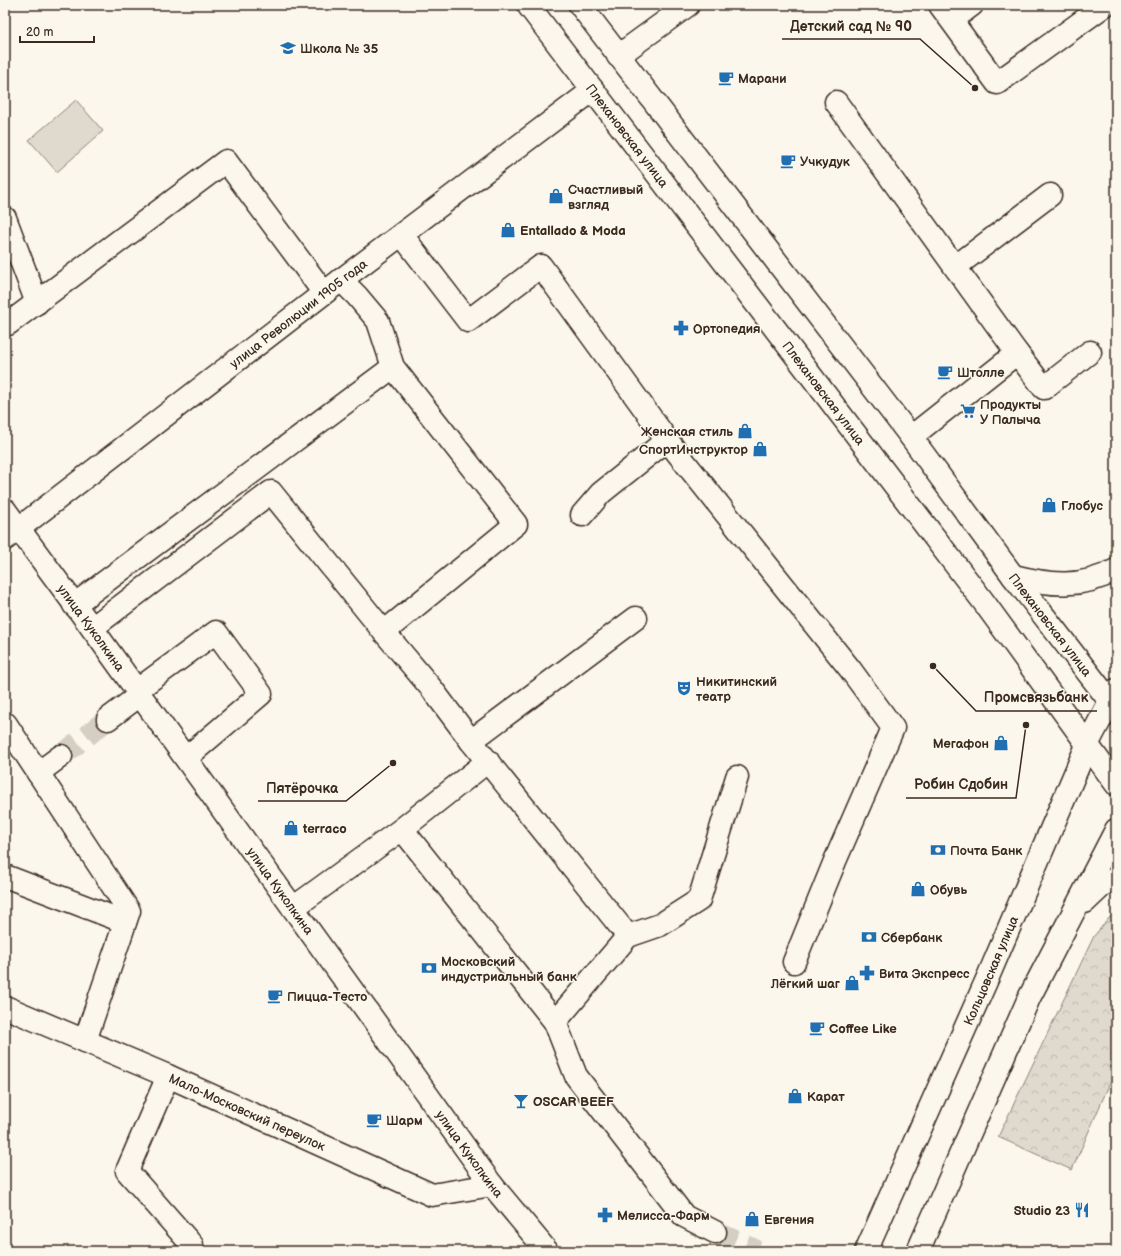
<svg xmlns="http://www.w3.org/2000/svg" width="1121" height="1256" font-family="'Balsamiq Sans',sans-serif">
<style>
.grass{fill:#dfd9ce;stroke:#8d8276}
.forest{fill:url(#forest-crowns);stroke:#8d8276}
.lines{fill:none;stroke-linecap:round;stroke-linejoin:round}
.minor-tunnel{stroke:#d5cec3;stroke-width:22;stroke-dasharray:22 11;stroke-linecap:butt}
.minor-casing{stroke:#3b2a1e;stroke-width:25}
.major-casing{stroke:#3b2a1e;stroke-width:25}
.minor{stroke:#fbf7ec;stroke-width:22}
.major{stroke:#fbf7ec;stroke-width:22}
.labels{text-anchor:middle;stroke-width:3;stroke-linejoin:round;paint-order:stroke}
.poi-label{font-size:13px;font-weight:bold;fill:#3b2a1e;stroke:#fbf7ec;text-anchor:start}
.street-label{font-size:13px;fill:#3b2a1e;stroke:#fbf7ec}
.leader{fill:none;stroke:#3b2a1e;stroke-width:1.5}
.callout-dot{fill:#3b2a1e;stroke:#fbf7ec;stroke-width:1.5}
.callout-label{font-size:14px;text-anchor:middle;font-weight:bold;fill:#3b2a1e;stroke:#fbf7ec;stroke-width:3;stroke-linejoin:round;paint-order:stroke}
</style>
<defs>
<pattern id="forest-crowns" width="20" height="18" patternUnits="userSpaceOnUse"><rect width="20" height="18" fill="#dfd9ce"/><path d="M2 6a3 3 0 1 1 6 0M12 15a3 3 0 1 1 6 0" fill="none" stroke="#c0bab0"/></pattern>
</defs>
<rect width="100%" height="100%" fill="#fbf7ec"/>
<filter id="ink" filterUnits="userSpaceOnUse"><feTurbulence type="fractalNoise" baseFrequency=".025" numOctaves="2"/><feDisplacementMap in="SourceGraphic" scale="8" xChannelSelector="R" yChannelSelector="G"/><feConvolveMatrix kernelMatrix="1 2 1 2 8 2 1 2 1" color-interpolation-filters="sRGB"/></filter>
<g filter="url(#ink)">
<path class="grass" d="M76 100 103 131 57 172 29 140Z"/>
<path class="forest" d="M1116 913V1069L1072 1170 998 1137 1094 936 1109 918Z"/>
<g class="lines">
<path class="minor-tunnel" d="M61 756 108 719
M715 1232 757 1251"/>
<g class="minor-casing">
<g id="minor">
<path d="M940 5 997 83 1105 5"/>
<path d="M952 20 972 5"/>
<path d="M618 56 688 5"/>
<path d="M836 102 1017 353"/>
<path d="M5 218 37 303"/>
<path d="M402 235 468 321 541 266 667 440 850 669 893 728 835 861 794 962"/>
<path d="M955 267 1050 195"/>
<path d="M341 280 357 296 378 321 393 367 516 524 384 632"/>
<path d="M8 324 226 161 324 293"/>
<path d="M911 437 1017 353 1044 388 1090 352"/>
<path id="s1" d="M5 510 92 628 492 1185 547 1251"/>
<path d="M582 515 601 493 667 440"/>
<path id="s2" d="M5 539 341 280 593 90"/>
<path d="M74 605 393 367"/>
<path d="M92 628 271 492 384 632 432 689 471 741 628 936 660 925 699 900 737 777"/>
<path d="M137 690 216 632 261 694 186 758"/>
<path d="M108 719 140 695"/>
<path d="M5 725 6 724 129 911 85 1041"/>
<path d="M471 741 636 618"/>
<path d="M488 761 402 829 555 1022 576 1076 684 1216 715 1232"/>
<path d="M38 773 61 756"/>
<path d="M5 876 125 922"/>
<path d="M293 908 402 829"/>
<path id="s3" d="M5 1007 168 1076 432 1195 492 1185"/>
<path d="M555 1022 628 936"/>
<path d="M168 1076 127 1171 192 1245"/>
</g>
</g>
<g class="major-casing">
<g id="major">
<path id="s4" d="M528 5 983 601 1116 784"/>
<path id="s5" d="M580 5 911 437 1013 576 1116 709"/>
<path d="M1013 576C1049 585 1081 589 1116 570"/>
<path d="M1085 902 1106 882 1116 879"/>
<path id="s6" d="M866 1251 988 977 1088 743 1116 690"/>
<path d="M918 1251 1029 998 1116 830"/>
</g>
</g>
<use href="#minor" class="minor"/>
<use href="#major" class="major"/>
</g>
</g>
<defs>
<g id="school-bare" transform="scale(1.2)"><path d="M0-5L7-2L0 1L-7-2ZM-4 1L0 2.5L4 1V4Q0 6-4 4Z" fill="#1f6fb2" stroke="#fbf7ec" stroke-width="2.5" paint-order="stroke"/></g>
<g id="cafe-bare" transform="scale(1.2)"><path d="M-5.5-4.5H6V0H3Q3 3.5 0 3.5H-2.5Q-5.5 3.5-5.5 0ZM3-3.2v2h1.7v-2ZM-6 4.5H4V6H-6Z" fill="#1f6fb2" stroke="#fbf7ec" stroke-width="2.5" paint-order="stroke"/></g>
<g id="shop-bare" transform="scale(1.2)"><path d="M-5-2.5h2.3a2.7 3.5 0 0 1 5.4 0H5L5.5 6h-11ZM-1.5-2.5h3a1.5 2.3 0 0 0-3 0Z" fill="#1f6fb2" stroke="#fbf7ec" stroke-width="2.5" paint-order="stroke"/></g>
<g id="pharmacy-bare" transform="scale(1.2)"><path d="M-2-6h4v4h4v4h-4v4h-4v-4h-4v-4h4Z" fill="#1f6fb2" stroke="#fbf7ec" stroke-width="2.5" paint-order="stroke"/></g>
<g id="supermarket-bare" transform="scale(1.2)"><path d="M-6-5.5h2.5l.6 2H6L4.5 2H-2.5L-4.4-4H-6ZM-1.5 3.2a1.3 1.3 0 1 0 .1 0ZM3 3.2a1.3 1.3 0 1 0 .1 0Z" fill="#1f6fb2" stroke="#fbf7ec" stroke-width="2.5" paint-order="stroke"/></g>
<g id="theatre-bare" transform="scale(1.2)"><path d="M-5-5.5Q0-4 5-5.5V0Q5 5 0 6Q-5 5-5 0ZM-3.3-2.5H-1v1.5H-3.3ZM1-2.5H3.3v1.5H1ZM-2.8 1Q0 5.5 2.8 1Z" fill="#1f6fb2" stroke="#fbf7ec" stroke-width="2.5" paint-order="stroke"/></g>
<g id="bank-bare" transform="scale(1.2)"><path d="M-6-4H6V4H-6ZM0-2.3a2.3 2.3 0 1 0 0 4.6a2.3 2.3 0 1 0 0-4.6Z" fill="#1f6fb2" stroke="#fbf7ec" stroke-width="2.5" paint-order="stroke"/></g>
<g id="bar-bare" transform="scale(1.2)"><path d="M-6-5H6L.8 .8V4.5H3.5V6h-7V4.5H-.8V.8Z" fill="#1f6fb2" stroke="#fbf7ec" stroke-width="2.5" paint-order="stroke"/></g>
<g id="restaurant-bare" transform="scale(1.2)"><path d="M-5-6h1v4h1v-4h1v4h1v-4h1v5L-1.5 .5V6h-2V.5L-5-1ZM5-6V6H3V1.5H1.5Q1.5-4 5-6Z" fill="#1f6fb2" stroke="#fbf7ec" stroke-width="2.5" paint-order="stroke"/></g>
</defs>
<g fill-rule="evenodd">
<use href="#school-bare" x="288" y="48"/>
<use href="#cafe-bare" x="726" y="78"/>
<use href="#cafe-bare" x="788" y="161"/>
<use href="#shop-bare" x="556" y="196"/>
<use href="#shop-bare" x="508" y="230"/>
<use href="#pharmacy-bare" x="681" y="328"/>
<use href="#cafe-bare" x="945" y="372"/>
<use href="#supermarket-bare" x="968" y="411"/>
<use href="#shop-bare" x="745" y="431"/>
<use href="#shop-bare" x="760" y="449"/>
<use href="#shop-bare" x="1049" y="505"/>
<use href="#theatre-bare" x="684" y="688"/>
<use href="#shop-bare" x="1001" y="743"/>
<use href="#shop-bare" x="291" y="828"/>
<use href="#bank-bare" x="938" y="850"/>
<use href="#shop-bare" x="918" y="889"/>
<use href="#bank-bare" x="869" y="937"/>
<use href="#bank-bare" x="429" y="968"/>
<use href="#pharmacy-bare" x="867" y="973"/>
<use href="#shop-bare" x="852" y="983"/>
<use href="#cafe-bare" x="275" y="996"/>
<use href="#cafe-bare" x="817" y="1028"/>
<use href="#shop-bare" x="795" y="1096"/>
<use href="#bar-bare" x="521" y="1101"/>
<use href="#cafe-bare" x="374" y="1120"/>
<use href="#restaurant-bare" x="1082" y="1210"/>
<use href="#pharmacy-bare" x="605" y="1215"/>
<use href="#shop-bare" x="752" y="1219"/>
</g>
<g class="labels">
<g class="poi-label">
<text x="300" y="53">Школа № 35</text>
<text x="738" y="83">Марани</text>
<text x="800" y="166">Учкудук</text>
<text x="568" y="194">Счастливый<tspan x="568" dy="15">взгляд</tspan></text>
<text x="520" y="235">Entallado &amp; Moda</text>
<text x="693" y="333">Ортопедия</text>
<text x="957" y="377">Штолле</text>
<text x="980" y="409">Продукты<tspan x="980" dy="15">У Палыча</tspan></text>
<text x="733" y="436" text-anchor="end">Женская стиль</text>
<text x="748" y="454" text-anchor="end">СпортИнструктор</text>
<text x="1061" y="510">Глобус</text>
<text x="696" y="686">Никитинский<tspan x="696" dy="15">театр</tspan></text>
<text x="989" y="748" text-anchor="end">Мегафон</text>
<text x="303" y="833">terraco</text>
<text x="950" y="855">Почта Банк</text>
<text x="930" y="894">Обувь</text>
<text x="881" y="942">Сбербанк</text>
<text x="441" y="966">Московский<tspan x="441" dy="15">индустриальный банк</tspan></text>
<text x="879" y="978">Вита Экспресс</text>
<text x="840" y="988" text-anchor="end">Лёгкий шаг</text>
<text x="287" y="1001">Пицца-Тесто</text>
<text x="829" y="1033">Coffee Like</text>
<text x="807" y="1101">Карат</text>
<text x="533" y="1106">OSCAR BEEF</text>
<text x="386" y="1125">Шарм</text>
<text x="1070" y="1215" text-anchor="end">Studio 23</text>
<text x="617" y="1220">Мелисса-Фарм</text>
<text x="764" y="1224">Евгения</text>
</g>
<g class="street-label">
<text dy="5" stroke="none"><textPath href="#s4" startOffset="164">Плехановская улица</textPath></text>
<text dy="5" stroke="none"><textPath href="#s2" startOffset="370">улица Революции 1905 года</textPath></text>
<text dy="5" stroke="none"><textPath href="#s4" startOffset="488">Плехановская улица</textPath></text>
<text dy="5" stroke="none"><textPath href="#s5" startOffset="778">Плехановская улица</textPath></text>
<text dy="5" stroke="none"><textPath href="#s1" startOffset="146">улица Куколкина</textPath></text>
<text dy="5" stroke="none"><textPath href="#s1" startOffset="470">улица Куколкина</textPath></text>
<text dy="5" stroke="none"><textPath href="#s6" startOffset="307">Кольцовская улица</textPath></text>
<text dy="5" stroke="none"><textPath href="#s3" startOffset="264">Мало-Московский переулок</textPath></text>
<text dy="5" stroke="none"><textPath href="#s1" startOffset="794">улица Куколкина</textPath></text>
</g>
</g>
<path class="leader" d="M975 88L920 39H782M933 666L976 711H1097M1026 725L1016 798H906M393 763L346 801H258"/>
<g class="callout-dot">
<circle cx="975" cy="88" r="4"/>
<circle cx="933" cy="666" r="4"/>
<circle cx="1026" cy="725" r="4"/>
<circle cx="393" cy="763" r="4"/>
</g>
<g class="callout-label">
<text x="851" y="31">Детский сад № 90</text>
<text x="1036" y="702">Промсвязьбанк</text>
<text x="961" y="789">Робин Сдобин</text>
<text x="302" y="793">Пятёрочка</text>
</g>
<rect width="1121" height="1256" fill="none" stroke="#fbf7ec" stroke-width="20"/>
<rect x="10" y="10" width="1101" height="1236" fill="none" stroke="#3b2a1e" stroke-width="1.5" filter="url(#ink)"/>
<path d="M20 36v6h74v-6" fill="none" stroke="#3b2a1e" stroke-width="2"/>
<text x="26" y="36" font-size="12" fill="#3b2a1e" stroke="#fbf7ec" stroke-width="3" paint-order="stroke">20 m</text>
</svg>
